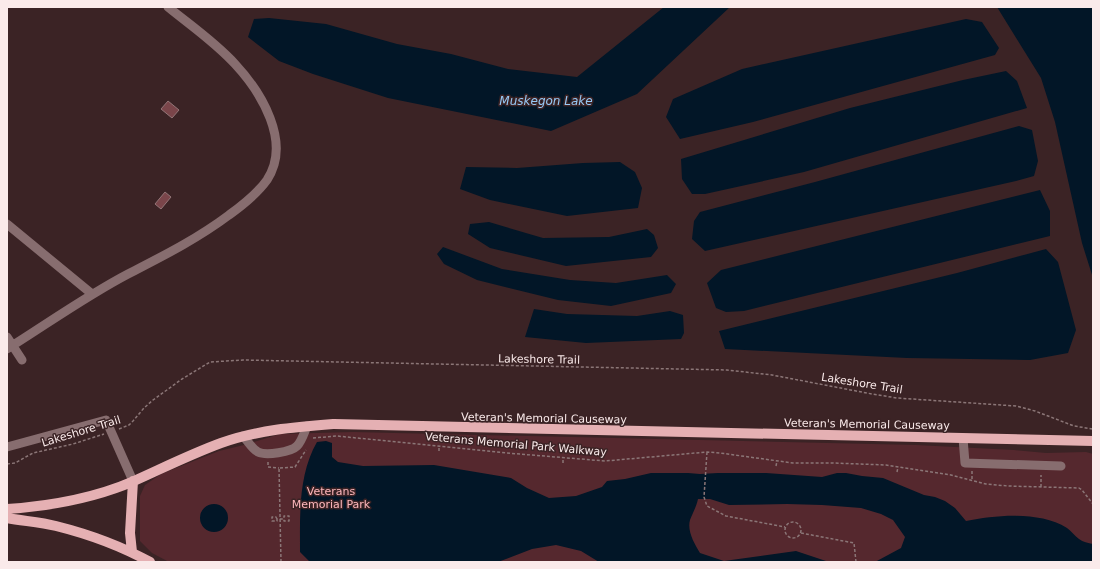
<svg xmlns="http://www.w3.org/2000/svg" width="1100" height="569" font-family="'DejaVu Sans',sans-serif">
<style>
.green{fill:#55282e}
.water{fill:#021627}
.building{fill:#7a454a;stroke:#927577}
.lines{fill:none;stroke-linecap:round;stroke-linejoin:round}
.path{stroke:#8b7677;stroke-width:1.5;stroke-dasharray:3 2;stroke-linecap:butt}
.minor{stroke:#876d6f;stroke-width:9}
.major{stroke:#e5b0b3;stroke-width:10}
.labels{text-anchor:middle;stroke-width:3;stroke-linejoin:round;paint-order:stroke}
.street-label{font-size:11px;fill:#faeaea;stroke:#3b2325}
.park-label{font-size:11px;fill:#fdb7bc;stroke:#3b2325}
.water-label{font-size:12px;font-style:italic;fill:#96c9f6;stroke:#3b2325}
</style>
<rect width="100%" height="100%" fill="#3b2325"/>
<path class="green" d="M353 432 916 445 1014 450 1046 453 1086 452 1093 454V562H169L152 553 140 541V496L145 485 161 474 219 451 244 445 280 434Z"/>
<path class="water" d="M664 7H730L637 94 551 131 388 98 313 74 279 61 248 37 254 19 269 18 326 24 397 44 451 54 508 69 577 77Z
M997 7H1093V278L1082 243 1055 122 1041 78Z
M966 19 982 22 999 48 995 55 753 122 680 139 666 117 673 99 742 69Z
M1006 71 1017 81 1027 108 804 172 705 194H692L682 179 681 159 850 108 963 80Z
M1019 126 1032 130 1038 161 1034 176 1016 181 705 251 692 239 694 221 700 212 815 182Z
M620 162 635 172 642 188 638 208 567 216 490 200 460 189 466 167 517 168 583 163Z
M1040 190 1050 211V236L744 311 726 312 716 308 707 283 721 270Z
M489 222 543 238 609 237 647 229 654 235 658 248 651 257 566 266 490 248 468 234 470 224Z
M443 247 502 269 570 280 616 283 667 275 676 284 671 293 611 306 558 300 477 280 444 264 437 254Z
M1046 249 1058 262 1076 330 1068 353 1030 360 907 358 725 349 719 331 957 273Z
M534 309 567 314 637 316 670 311 683 315 684 333 681 339 586 343 525 337Z
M326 441 332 443V457L338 462 363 466 434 465 511 478 527 488 549 498 576 496 602 487 607 481 625 479 651 473H688L700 474 718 473H766L822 477 837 473H846L862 476 883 478 924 495 935 497 945 501 955 508 966 521C997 515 1039 511 1067 528 1071 531 1075 536 1079 539 1083 542 1088 543 1093 544V562H875L901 548 905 537 893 520 881 514 861 508 822 505 787 504 729 505 710 499H698C696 508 693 512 690 520 687 531 694 543 700 553L724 561 796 551 829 562H599L581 551 556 545 532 549 498 562H310L300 552C300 516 298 475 317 442Z
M200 518a14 14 0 1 1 28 0a14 14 0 1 1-28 0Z"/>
<path class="building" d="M168 101 179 110 172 118 161 109Z
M165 192 171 197 161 209 155 204Z"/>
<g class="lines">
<path class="path" d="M119 429 129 425 133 421 144 408 153 400 182 379 210 362 243 360 727 370 772 375 872 394 897 398 1016 406 1035 411 1074 426 1093 429
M313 438 337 436 507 453 605 461 707 452 720 453 793 463H833L886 465 951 475 986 484 1008 486 1079 488 1082 490 1093 504
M439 451V446
M707 452 704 497 707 506 726 516 785 527
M268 462V467L279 468
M563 463V458
M7 464 15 463 33 453 73 444 104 434
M776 466 777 461
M897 472 898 467
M972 479V471
M1041 487V475
M277 519 276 517H272V521H277V519H284V521H289V516H284V519
M785 530a8 8 0 1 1 16 0a8 8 0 1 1-16 0Z
M801 533 854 543 856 562
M281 562 279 468 295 467 306 450"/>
<path class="minor" d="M7 224 92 294
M7 337 22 360
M7 349C47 324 86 296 128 274 163 256 197 239 229 215 243 205 257 194 267 180 292 142 261 92 235 64 215 42 190 25 168 7
M243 436C248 441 252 449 258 452 266 456 291 452 297 446 302 441 304 433 307 426
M963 438 965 463 1061 466
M7 447 106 420 133 481"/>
<path class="major" d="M7 509C50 506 95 498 134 481 163 468 191 454 221 443 257 430 296 427 334 424L1093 441
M7 518C23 521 40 522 56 526 88 534 121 546 150 562
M132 552 130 533 133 481"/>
</g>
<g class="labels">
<g class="street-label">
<text transform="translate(539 359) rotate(1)" y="4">Lakeshore Trail</text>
<text transform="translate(862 383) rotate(9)" y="4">Lakeshore Trail</text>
<text transform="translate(544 418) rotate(1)" y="4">Veteran's Memorial Causeway</text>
<text transform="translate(867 424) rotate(1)" y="4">Veteran's Memorial Causeway</text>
<text transform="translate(81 431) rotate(-17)" y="4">Lakeshore Trail</text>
<text transform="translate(516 444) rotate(5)" y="4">Veterans Memorial Park Walkway</text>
</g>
<g class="park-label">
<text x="331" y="495">Veterans<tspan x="331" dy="13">Memorial Park</tspan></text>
</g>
<g class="water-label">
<text x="546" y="105">Muskegon Lake</text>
</g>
</g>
<rect width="1100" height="569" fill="none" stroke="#faeaea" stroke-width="16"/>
</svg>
